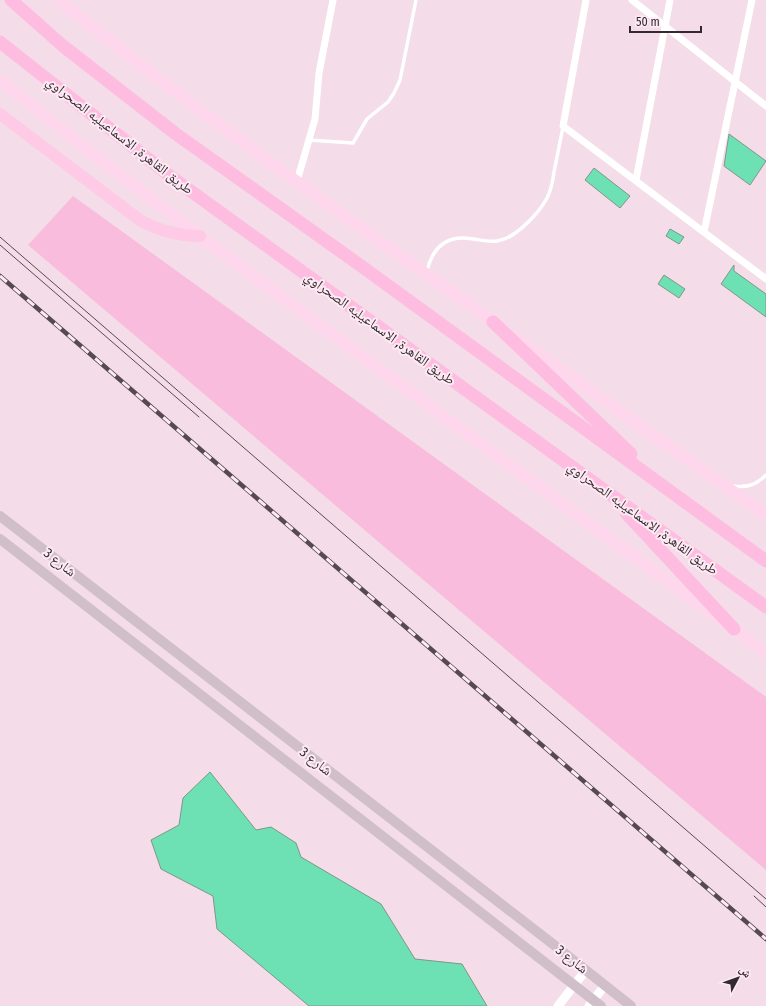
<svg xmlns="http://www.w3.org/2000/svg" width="766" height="1006" font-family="'Fira Sans Condensed','Noto Naskh Arabic',sans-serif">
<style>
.green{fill:#f9bcdd}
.building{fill:#6ee1b4;stroke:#7f968b}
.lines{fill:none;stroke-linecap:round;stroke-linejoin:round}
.service{stroke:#fff;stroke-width:3.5}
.minor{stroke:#fff;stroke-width:7}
.tertiary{stroke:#fff;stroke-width:9}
.secondary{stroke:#d0bfc8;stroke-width:10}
.primary{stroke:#fed7ec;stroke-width:12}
.trunk{stroke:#fecae6;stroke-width:12}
.motorway{stroke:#febde0;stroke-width:13}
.tram{stroke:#564a50;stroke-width:1}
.rail-casing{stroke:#564a50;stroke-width:4.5}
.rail{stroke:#feeaf4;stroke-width:3;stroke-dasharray:9;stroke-linecap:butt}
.labels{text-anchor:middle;stroke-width:4;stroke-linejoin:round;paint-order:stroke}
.street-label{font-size:14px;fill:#332a2f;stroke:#feeaf4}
</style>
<rect width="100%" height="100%" fill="#f4dce8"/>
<path class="green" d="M73 196 766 697V870L28 245Z"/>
<path class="building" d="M729 134 766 161 750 185 724 166Z
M594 168 630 196 620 208 585 180Z
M670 229 684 237 679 244 666 236Z
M734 265V271L766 294V317L721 284Z
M664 275 685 289 679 298 658 284Z
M210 772 256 830 271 827 296 843 301 857 381 904 415 959 462 964 487 1006H309L217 929 213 896 161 869 151 840 179 825 183 798Z"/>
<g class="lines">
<path class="service" d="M309 140 353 143 367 119 388 102 394 93 400 80 416 0
M427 271C431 254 440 239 461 238 473 237 485 243 497 241 515 239 539 213 547 198 551 190 553 180 554 172 557 157 560 142 563 127
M733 486C747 488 756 485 766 475"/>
<path class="minor" d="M586 0 563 126 766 279
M632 0 766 106
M636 180 670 0
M297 181 315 119 319 73 333 0
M704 232 752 0"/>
<path class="tertiary" d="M558 1006 586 970
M589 1006 605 985"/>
<path class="secondary" d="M0 516 549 941 631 1006
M0 539 601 1006"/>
<path class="primary" d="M59 0C201 116 351 221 501 327
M0 80C117 175 238 265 359 354 494 454 630 554 766 653
M516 338 766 515"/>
<path class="trunk" d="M0 114 141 221C160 231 178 236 200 236"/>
<path class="motorway" d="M11 0 63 46 176 134 364 268 766 561
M0 42 170 176 766 607
M493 322 631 454
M626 513 734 629"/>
<path class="tram" d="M0 237 766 899
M0 245 199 417
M754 896 766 907"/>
<g class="rail-casing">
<path id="rail" d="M0 276 766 939"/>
</g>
<use href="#rail" class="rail"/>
</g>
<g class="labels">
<g class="street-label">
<text transform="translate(120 135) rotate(38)" y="5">طريق القاهرة, الاسماعيليه الصحراوي</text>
<text transform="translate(380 328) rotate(36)" y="5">طريق القاهرة, الاسماعيليه الصحراوي</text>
<text transform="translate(643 518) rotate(36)" y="5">طريق القاهرة, الاسماعيليه الصحراوي</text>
<text transform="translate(60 562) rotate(38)" y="5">شارع 3</text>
<text transform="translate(316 761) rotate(38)" y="5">شارع 3</text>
<text transform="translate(572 959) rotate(38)" y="5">شارع 3</text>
</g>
</g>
<g transform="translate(738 978) rotate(49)" stroke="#feeaf4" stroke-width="3" paint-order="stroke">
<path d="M0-3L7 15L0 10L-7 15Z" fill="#332a2f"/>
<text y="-6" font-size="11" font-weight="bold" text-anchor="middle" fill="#332a2f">ش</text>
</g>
<path d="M630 26v6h71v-6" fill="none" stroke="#332a2f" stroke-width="2"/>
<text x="636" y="26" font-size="12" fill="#332a2f" stroke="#feeaf4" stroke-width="3" paint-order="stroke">50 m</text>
</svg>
